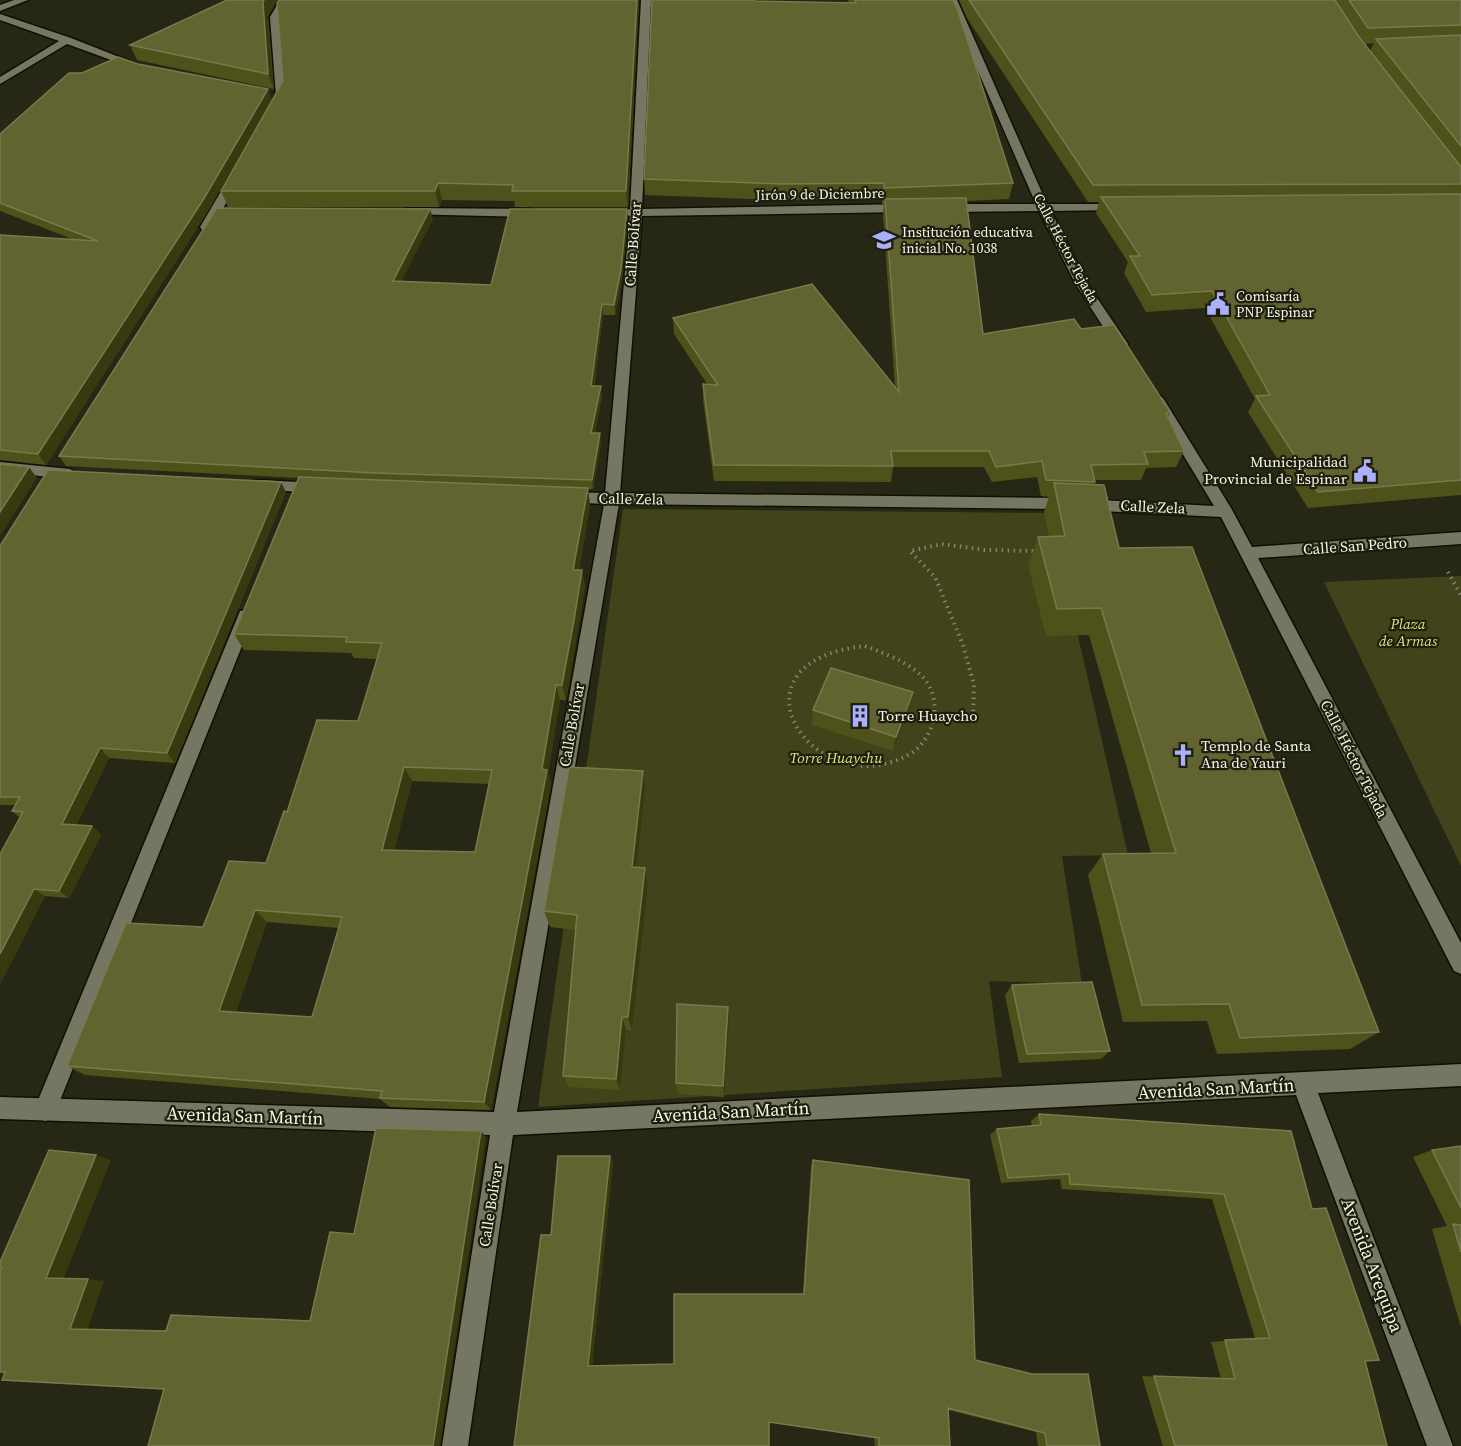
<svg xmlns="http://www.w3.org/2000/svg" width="1461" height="1446" font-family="'Source Serif 4',serif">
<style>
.green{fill:#41431b}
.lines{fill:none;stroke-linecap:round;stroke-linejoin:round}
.lane-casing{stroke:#0f1002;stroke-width:3}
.street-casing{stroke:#0f1002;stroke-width:3}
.path{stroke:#828474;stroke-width:4;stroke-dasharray:1.5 4.5;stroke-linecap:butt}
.lane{fill:#757762;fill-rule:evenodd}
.street{fill:#757762;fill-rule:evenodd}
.wall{fill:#4f511a;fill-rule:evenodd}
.shaded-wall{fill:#37390e}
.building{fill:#616330;stroke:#787a4d;stroke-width:1.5;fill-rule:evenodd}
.labels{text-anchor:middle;stroke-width:4.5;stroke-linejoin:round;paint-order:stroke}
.far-street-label{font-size:14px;fill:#f3f5e9;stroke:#1d1e0c}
.far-poi-label{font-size:14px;fill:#f3f5e9;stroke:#1d1e0c;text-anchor:start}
.street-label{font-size:15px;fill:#f3f5e9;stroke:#1d1e0c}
.poi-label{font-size:15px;fill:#f3f5e9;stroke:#1d1e0c;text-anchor:start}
.park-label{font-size:15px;font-style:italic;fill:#dde27d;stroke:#1d1e0c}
.near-street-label{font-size:18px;fill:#f3f5e9;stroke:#1d1e0c}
</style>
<rect width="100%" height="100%" fill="#262815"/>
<path class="green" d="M623 509 1050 513 1128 855 1062 856 1082 984 989 981 1002 1077 538 1107Z
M1461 576V866L1324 582Z"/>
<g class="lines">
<g class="lane-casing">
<path id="lane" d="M246 610 252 611 254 616 53 1118 45 1121 37 1118 34 1110 238 616 240 611Z"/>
</g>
<g class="street-casing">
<path id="street" d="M14 0H28L0 11V5Z
M280 0H290L280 17 286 96 279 110 275 111 270 108 276 96 270 17Z
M641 0H651L642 209 907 204 913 208 907 212 642 216 620 493 1061 498 1214 506 1149 398 1156 393 1163 398 1231 508 1252 547 1461 532V544L1258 558 1461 943V974L1454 971 1221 517 1061 509 619 504 517 1112 1461 1064V1086L1318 1093 1453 1446H1427L1296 1095 513 1135 468 1446H442L490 1135 0 1119V1097L494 1112 604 504 565 502 557 497 565 492 605 493 630 216 620 213 630 209Z
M947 0H957L1047 204H1120L1126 207 1120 210 1051 211 1087 283 1128 344 1126 347H1116L1075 283 1039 211 944 212 938 208 944 204H1036Z
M0 14 71 38 142 66 133 68 67 44 0 84V77L59 41 0 20Z
M236 173 242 176 212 227 202 230 200 227 230 176Z
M407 208 532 209 538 213 532 217 403 214 401 212Z
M0 462 70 469 77 474 70 479 0 472Z
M259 480 318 483 326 488 318 493 254 489 251 485 254 481Z"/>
</g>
<path class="path" d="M1448 572 1461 595
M865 646C901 660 943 674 933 721 930 734 921 748 910 754 815 808 717 662 865 646Z
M937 720 973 717 974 685 963 645 935 577 910 551 942 544 985 550 1036 551"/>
<use href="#lane" class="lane"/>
<use href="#street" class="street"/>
</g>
<path class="wall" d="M279 0H639L628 207H515L514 201 442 200 439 207H228L221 191 283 81Z
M848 0H953L1013 183 1009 199 966 201 983 334 1081 329 1170 412 1168 417 1184 451 1176 467 1146 468 1141 480H1095L1094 484 1119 548 1379 1032 1350 1049 1217 1054 1207 1021 1123 1022 1088 875 1103 854 1151 853 1089 635 1046 636 1028 565 1038 537 1049 536 1044 512 1049 497 1041 496 1037 477 992 482 984 467H893L891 482 714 481 703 400V384H707L674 334 673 318 895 387 883 215 884 204H882V199L781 200 645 195 644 179 755 1 849 3Z
M959 0H1461V495L1308 508 1248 412 1255 399 1205 308 1146 312 1124 273 1128 262 1096 213 1099 202H1088L967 18ZM1374 43 1370 51 1364 44Z
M268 17 274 89 137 60 130 45Z
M138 64 272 100 208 211 46 465 0 460V235L72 239 0 211V134L82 73Z
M627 209 628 219 622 279 615 315H603L594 386 602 396 595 433 601 443 593 489H588L590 505 579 570H582L585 586 566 700H560L548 773 551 784 491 1110 390 1107 380 1099 85 1075 67 1066 266 863 287 812 358 721 377 659 354 658 351 653 244 650 234 634 298 478 66 466 59 456 433 219 401 281 491 285ZM412 781 489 784 475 852 394 850ZM267 922 339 928 312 1017 236 1012Z
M286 492 175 763 109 758 76 825 92 826 101 835 69 898 45 896 0 984 20 818 12 811 15 805H0V546Z
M913 692 909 707 893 751 812 725 813 710Z
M645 789 637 867 645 868 648 884 632 1030H626L620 1090 569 1087 563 1076 576 930 550 927 544 911Z
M1012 985 1110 1051 1101 1059 1019 1063 1005 995Z
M728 1007 729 1021 724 1097 678 1094 676 1083Z
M1039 1114 1312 1209 1365 1361 1387 1446H1163L1142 1376 1221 1379 1211 1342 1255 1338 1212 1199 1062 1189 1060 1179 1001 1183 990 1135 997 1129 1032 1126 1031 1121Z
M1461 1146V1327L1432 1229 1447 1226 1413 1157 1432 1150Z
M813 1160 975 1360 1100 1446H1038L1036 1432 948 1410 950 1446H875L874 1438 769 1422 514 1446 551 1235 613 1162 592 1366 674 1364 803 1294 811 1166Z"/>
<path class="shaded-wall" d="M264 0H277L268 17 274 89 268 74 263 2Z
M637 0H639L628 207 626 191Z
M268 89 272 100 208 211 46 465 38 454Z
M438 183 442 200 439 207 435 191Z
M430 209 433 219 396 291 393 281Z
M627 209 628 219 622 279 615 315 614 305Z
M602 304 603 315 592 396 591 386Z
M601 386 602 396 593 443 591 433Z
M600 433 601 443 593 489 592 480Z
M29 467 37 478 0 536V512Z
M281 482 286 492 175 763 167 753Z
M588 488 590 505 576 586 573 570Z
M582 570 585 586 566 700 562 685Z
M556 685 560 700 548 773 551 784 491 1110 484 1102Z
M913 692 909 707 893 751 896 737Z
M100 748 109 758 72 832 62 824Z
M404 767 412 781 391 863 382 850Z
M643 771 645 789 635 884 632 867Z
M92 826 101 835 69 898 59 891Z
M645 868 648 884 632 1030 628 1017Z
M34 889 45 896 0 984V954Z
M255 910 267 922 233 1021 219 1011Z
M728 1007 729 1021 724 1097 723 1086Z
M622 1017 626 1030 620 1090 616 1079Z
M481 1131 486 1137 440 1446H433Z
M96 1155 111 1160 63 1280 46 1278Z
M610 1156 613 1162 592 1366H588Z
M88 1279 104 1281 87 1331 70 1329Z"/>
<path class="building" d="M227 0H264L263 2 268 74 130 45Z
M279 0H637L626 191H512L513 185 438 183 435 191H221L283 81 277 3Z
M652 0H754L755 1 856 3 855 0H953L958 11 1013 183 884 188V183L782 184 644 179Z
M969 0H1335L1359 37 1461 167V184L1093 185Z
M1349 0H1461V25L1368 28Z
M1461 35V146L1376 39Z
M118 57 138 64 268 89 203 200 38 454 0 450V235L98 241 0 203V134L69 73H82Z
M1461 194V480L1318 492 1256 396 1270 395 1212 291 1152 295 1130 256H1140L1101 197Z
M966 198 983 334 1074 319 1081 329 1114 325 1170 412 1166 413 1184 451 1144 452 1148 464 1091 465 1095 482 1046 480 1042 461 996 467 989 451H891L893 466 714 465 703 384 718 385 673 318 812 284 899 392 885 199Z
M217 208 430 209 393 281 491 285 510 209H627L621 269 614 305 602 304 591 386H601L591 433H600L592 480 375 473 59 456Z
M0 464 29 467 0 512Z
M48 470 281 482 167 753 100 748 62 824 92 826 59 891 34 889 0 954V854L23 812 12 811 20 797H0V546Z
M299 477 588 488 573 570H582L574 620 562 685H556L542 769 547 770 484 1102 380 1098 382 1091 67 1066 126 923 203 927 229 861 266 863 284 811 287 812 317 720 358 721 382 643 346 642 347 637 234 634ZM404 767 492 770 475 852 382 850ZM255 910 342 917 312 1017 219 1011Z
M1054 483 1104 485 1119 548 1192 547 1379 1032 1240 1038 1229 1004 1142 1005 1103 854 1176 853 1101 608 1057 609 1038 537 1065 536Z
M831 668 913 692 896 737 813 710Z
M569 767 643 771 632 867 645 868 628 1017H622L616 1079 563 1076 577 915 544 911Z
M1092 982 1110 1051 1027 1054 1012 985Z
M677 1004 728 1007 723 1086 676 1083Z
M1039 1114 1291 1131 1312 1209 1326 1208 1379 1360 1365 1361 1387 1446H1175L1154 1376 1235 1379 1225 1340 1270 1338 1224 1194 1070 1184 1069 1174 1008 1178 997 1129 1041 1125Z
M376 1128 481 1131 433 1446H148L164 1389 2 1380 5 1372H0V1272L2 1268H0V1262L49 1150 96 1155 46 1278 88 1279 70 1329 166 1331 171 1315 310 1321 330 1232 354 1234Z
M1461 1146V1208L1432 1150Z
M558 1156H610L588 1366 674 1364V1294H804L813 1160 969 1180 975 1360 1032 1374H1088L1100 1446H1047L1045 1433 948 1408 950 1446H879V1438L769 1422V1446H514L541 1235H551Z
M1453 1224 1461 1225V1252Z"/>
<defs>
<g id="school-bare" transform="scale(1.8)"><path d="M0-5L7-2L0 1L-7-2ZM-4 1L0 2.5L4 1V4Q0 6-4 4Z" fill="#aab0fb" stroke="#1d1e0c" stroke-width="2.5" paint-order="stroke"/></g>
<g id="civic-bare" transform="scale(1.8)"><path d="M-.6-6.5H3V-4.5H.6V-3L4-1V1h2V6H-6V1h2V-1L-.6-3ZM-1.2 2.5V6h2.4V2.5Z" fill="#aab0fb" stroke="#1d1e0c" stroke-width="2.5" paint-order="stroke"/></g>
<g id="building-bare" transform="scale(1.8)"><path d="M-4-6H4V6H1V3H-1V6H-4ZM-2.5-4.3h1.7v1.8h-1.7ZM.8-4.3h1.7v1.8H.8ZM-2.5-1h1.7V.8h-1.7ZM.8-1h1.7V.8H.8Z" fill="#aab0fb" stroke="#1d1e0c" stroke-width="2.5" paint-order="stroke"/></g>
<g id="church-bare" transform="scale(1.8)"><path d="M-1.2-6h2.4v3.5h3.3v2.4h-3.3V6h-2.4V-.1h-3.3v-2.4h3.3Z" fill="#aab0fb" stroke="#1d1e0c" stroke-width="2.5" paint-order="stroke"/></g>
</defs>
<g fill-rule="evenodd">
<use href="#school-bare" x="884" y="240"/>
<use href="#civic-bare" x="1218" y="304"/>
<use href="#civic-bare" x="1365" y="471"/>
<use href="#building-bare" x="860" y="716"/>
<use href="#church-bare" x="1183" y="755"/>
</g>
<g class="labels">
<g class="far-street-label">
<text transform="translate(820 194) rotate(-1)" y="5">Jirón 9 de Diciembre</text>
<text transform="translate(1066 248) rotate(62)" y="5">Calle Héctor Tejada</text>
</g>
<g class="far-poi-label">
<text x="902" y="237">Institución educativa<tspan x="902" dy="16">inicial No. 1038</tspan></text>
<text x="1236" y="301">Comisaría<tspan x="1236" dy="16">PNP Espinar</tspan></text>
</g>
<g class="street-label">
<text transform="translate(633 244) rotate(-86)" y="5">Calle Bolívar</text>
<text transform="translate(631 499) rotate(1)" y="5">Calle Zela</text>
<text transform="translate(1153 507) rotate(3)" y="5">Calle Zela</text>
<text transform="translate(1355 546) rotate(-4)" y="5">Calle San Pedro</text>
<text transform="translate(572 725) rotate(-80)" y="5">Calle Bolívar</text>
<text transform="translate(1354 759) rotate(63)" y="5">Calle Héctor Tejada</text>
<text transform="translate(491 1205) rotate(-81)" y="5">Calle Bolívar</text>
</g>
<g class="poi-label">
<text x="1347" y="467" text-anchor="end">Municipalidad<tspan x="1347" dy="17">Provincial de Espinar</tspan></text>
<text x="878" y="721">Torre Huaycho</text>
<text x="1201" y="751">Templo de Santa<tspan x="1201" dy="17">Ana de Yauri</tspan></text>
</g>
<g class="park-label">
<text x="1408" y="629">Plaza<tspan x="1408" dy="17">de Armas</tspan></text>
<text x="836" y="763">Torre Huaychu</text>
</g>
<g class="near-street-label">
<text transform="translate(1216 1089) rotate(-3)" y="6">Avenida San Martín</text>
<text transform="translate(731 1112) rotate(-3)" y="6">Avenida San Martín</text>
<text transform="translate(245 1116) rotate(2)" y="6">Avenida San Martín</text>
<text transform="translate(1372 1265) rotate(69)" y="6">Avenida Arequipa</text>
</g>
</g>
</svg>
